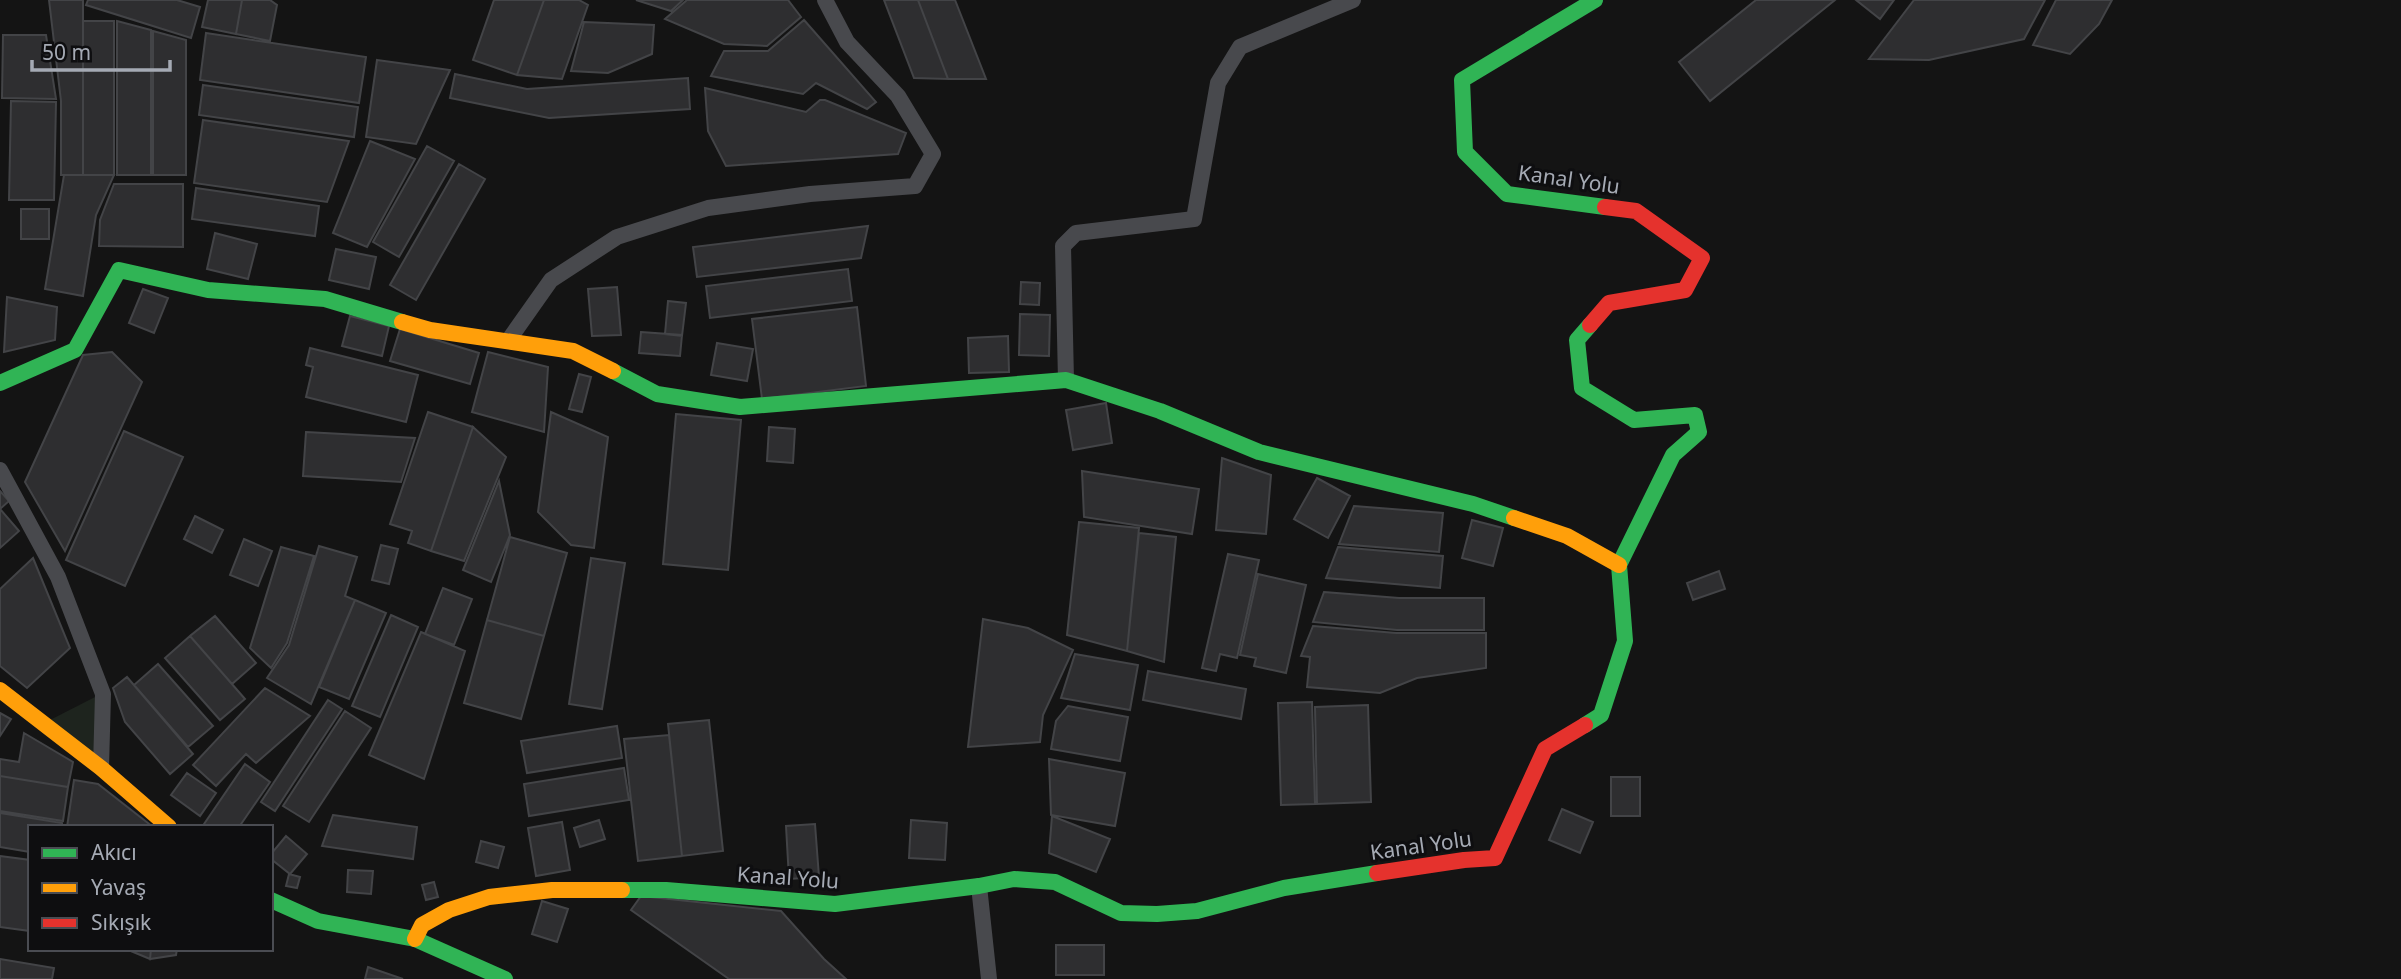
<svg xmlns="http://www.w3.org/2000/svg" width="2401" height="979" font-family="'Noto Sans',sans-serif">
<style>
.green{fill:#1e241e}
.building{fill:#2e2e30;stroke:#434447;stroke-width:2}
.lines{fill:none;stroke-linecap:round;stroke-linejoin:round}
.street{stroke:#48494d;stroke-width:16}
.fast{stroke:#30b455;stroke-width:16}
.slow{stroke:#ff9f0a;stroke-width:16}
.jam{stroke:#e5322d;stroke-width:16}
.labels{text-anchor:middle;stroke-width:6;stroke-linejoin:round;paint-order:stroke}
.street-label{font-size:21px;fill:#a5aab4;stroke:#0e0e10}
</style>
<rect width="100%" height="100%" fill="#141414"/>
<path class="green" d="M97 696 96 759 48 721Z"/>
<path class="building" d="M49 0H83V175H61V101Z
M88 0H177L200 7 191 38 86 5Z
M208 0H242L236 34 202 27Z
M242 0H270L277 5 270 41 236 34Z
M494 0H544L517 75 473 60Z
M544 0H579L588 5 562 79 517 75Z
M636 0H683L671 11Z
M687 0H788L801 17 767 46 724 44 665 19Z
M884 0H918L948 79 914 78Z
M918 0H955L986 79H948Z
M1756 0H1835L1710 101 1679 62Z
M1856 0H1894L1880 19Z
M1914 0H2045L2024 39 1929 60 1869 59Z
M2056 0H2112L2099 24 2070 54 2033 45Z
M804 20 876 102 867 109 816 83 803 94 711 76 724 51H768Z
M83 21H114V175H83Z
M117 21 151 30V175H117Z
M584 22 654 25 652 54 608 73 571 71Z
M153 31 186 40V175H153Z
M206 33 366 57 359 103 200 80Z
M3 35H46L56 99 2 98Z
M377 60 450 70 416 144 366 137Z
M455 74 527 89 688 78 690 109 549 118 450 98Z
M203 85 358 107 354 137 199 115Z
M705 88 806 112 820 100H825L906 133 898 154 726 166 708 131Z
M11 101 56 102 54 200H9Z
M203 120 349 141 327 202 194 183Z
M370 141 415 159 367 247 333 233Z
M427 146 454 161 399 257 373 242Z
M459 164 485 179 416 300 390 285Z
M64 175H114L96 215 83 296 45 289Z
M114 184H183V247L99 246 100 220Z
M196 188 319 206 315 236 192 219Z
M21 209H49V239H21Z
M868 226 861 258 697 277 693 247Z
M215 233 257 244 248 279 207 269Z
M336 249 376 257 369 289 329 280Z
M848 269 852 301 710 318 706 286Z
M1021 282 1040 283 1039 305 1020 304Z
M617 287 621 335 592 336 588 289Z
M143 289 168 298 154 333 129 323Z
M7 297 57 307 55 340 4 352Z
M668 301 686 303 682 336 665 334Z
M857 307 866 386 762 399 752 319Z
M1020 314 1050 315 1049 356 1019 355Z
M350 316 389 326 382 356 342 346Z
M400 329 479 353 470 384 390 361Z
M641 332 682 335 680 356 639 353Z
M1008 336 1009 372 969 373 968 338Z
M717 343 753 349 747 381 711 375Z
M310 348 418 375 406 422 306 397 313 367 306 365Z
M112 352 142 382 65 551 25 482 83 355Z
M488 352 548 367 544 432 472 412Z
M579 374 591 377 582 412 569 409Z
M1106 403 1112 443 1073 450 1066 410Z
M428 412 473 427 431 551 408 543 412 531 390 524Z
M551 412 608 437 594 548 571 545 538 512Z
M676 414 741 420 728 570 663 564Z
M473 427 506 457 464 561 431 551Z
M769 427 795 429 793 463 767 461Z
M124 431 183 457 125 586 66 560Z
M306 432 415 438 401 482 303 476Z
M1222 458 1271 475 1266 534 1216 530Z
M1082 471 1199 489 1192 534 1084 517Z
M1317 478 1350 496 1328 538 1294 519Z
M499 481 510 535 491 582 463 570Z
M0 491 9 501 0 509Z
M1354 506 1443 513 1439 552 1339 544Z
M0 509 19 531 0 548Z
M195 516 223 530 212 553 184 539Z
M1472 520 1503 528 1493 566 1462 558Z
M1079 522 1139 528 1127 651 1067 635Z
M1139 533 1176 537 1164 662 1127 651Z
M510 537 567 553 544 636 487 620Z
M244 539 272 551 258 586 230 575Z
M381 545 398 549 389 584 372 580Z
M319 546 357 557 345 596 355 600 311 704 267 678 289 645Z
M281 547 314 556 287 643 271 668 250 648Z
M1338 547 1443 556 1440 588 1326 578Z
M1228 554 1259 560 1237 658 1220 654 1216 671 1202 668Z
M33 558 70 648 27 688 0 666V589Z
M591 558 625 563 602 709 569 704Z
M1719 571 1725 589 1693 600 1687 583Z
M1258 574 1306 585 1286 673 1254 666 1256 658 1240 655Z
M443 588 472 599 454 645 425 634Z
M1324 592 1399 598H1484V630H1397L1313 622Z
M355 600 386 613 349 699 319 687Z
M391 615 418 627 380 717 352 706Z
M215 616 256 663 232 684 190 636Z
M983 619 1028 628 1073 650 1043 715 1040 742 968 747Z
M487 620 544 636 521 719 464 703Z
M1313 626 1396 633H1486V668L1417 678 1380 693 1307 687 1310 657 1301 656Z
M421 632 465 651 424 779 369 755Z
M190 636 245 699 220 720 165 658Z
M1075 654 1138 665 1130 710 1061 698Z
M158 664 213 726 188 747 134 685Z
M1148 671 1246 689 1241 719 1143 700Z
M127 677 193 754 170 774 125 722 113 688Z
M265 688 310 716 256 763 246 754 216 786 193 765Z
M328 700 342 709 275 811 261 802Z
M1312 702 1315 804 1281 805 1278 703Z
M1368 705 1371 802 1317 804 1315 707Z
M1068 706 1128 717 1120 761 1051 749 1056 721Z
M345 711 371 728 309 822 283 806Z
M0 713 11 719 0 736Z
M709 720 723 851 682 856 668 724Z
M617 726 622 758 527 773 521 741Z
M24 733 73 762 68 787 0 776V759L19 762Z
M669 735 682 856 638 861 624 739Z
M1049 759 1125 773 1115 826 1051 815Z
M245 764 270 782 239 827H202Z
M624 768 629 800 529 816 524 784Z
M187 773 216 793 200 816 171 795Z
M0 776 68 787 63 821 0 811Z
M1611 777H1640V816H1611Z
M74 780 98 784 153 827H67Z
M1562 809 1593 822 1580 853 1549 840Z
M0 813 62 823V827H30V852L0 847Z
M333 815 417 827 413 859 322 846Z
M1052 816 1110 839 1096 872 1049 853Z
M599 820 605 839 580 847 574 828Z
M911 820 947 823 945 860 909 858Z
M562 822 570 870 536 876 528 828Z
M815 824 819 877 789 879 786 826Z
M286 836 307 854 290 874 271 859V854Z
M481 841 504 847 498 868 476 862Z
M0 856 30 860V931L0 927Z
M348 870 373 871 371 894 347 892Z
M289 874 300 877 297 888 286 886Z
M434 882 438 897 426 900 422 885Z
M641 896 781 911 824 959 846 979H729L631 910Z
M542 901 568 909 557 942 532 934Z
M1056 945H1104V975H1056Z
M126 949H151L150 959Z
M151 949H177L176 955 150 959Z
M0 959 54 968 52 979H0Z
M368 967 403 979H365Z"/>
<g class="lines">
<path class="street" d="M508 341 551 280 617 237 708 208 810 194 915 186 933 154 898 96 847 42 825 0
M1066 380 1063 246 1076 233 1194 219 1218 83 1240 47 1353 0
M0 470 58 577 103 694 101 768
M979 886 989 979"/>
<path class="fast" d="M1595 0 1462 80 1465 152 1507 194 1605 207
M613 371 657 394 740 407 1066 380 1160 411 1259 452 1473 504 1514 518
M0 383 75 350 119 270 208 290 325 299 402 322
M1585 725 1601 715 1625 641 1619 565 1673 455 1699 432 1695 415 1634 420 1582 388 1577 340 1590 325
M622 890H666L835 904 979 886 1014 879 1055 882 1121 913 1157 914 1197 911 1284 888 1377 873
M271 900 318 921 415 939 505 979"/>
<path class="slow" d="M402 322 430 330 573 351 613 371
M1514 518 1567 536 1619 565
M0 690 101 768 169 827
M415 939 422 925 449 910 489 897 552 890H622"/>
<path class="jam" d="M1590 325 1609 303 1685 290 1702 258 1636 211 1605 207
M1377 873 1464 860 1495 858 1545 749 1585 725"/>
</g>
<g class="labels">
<g class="street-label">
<text transform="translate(1569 180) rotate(8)" y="7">Kanal Yolu</text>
<text transform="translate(1421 846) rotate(-8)" y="7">Kanal Yolu</text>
<text transform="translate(788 878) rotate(4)" y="7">Kanal Yolu</text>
</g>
</g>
<rect x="28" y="825" width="245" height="126" fill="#0e0e10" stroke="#4a4c52" stroke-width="2"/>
<rect x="42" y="848" width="35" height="10" fill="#30b455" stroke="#4a4c52" stroke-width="2"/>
<text x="91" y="860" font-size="21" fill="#a5aab4">Akıcı</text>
<rect x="42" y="883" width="35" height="10" fill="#ff9f0a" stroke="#4a4c52" stroke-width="2"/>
<text x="91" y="895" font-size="21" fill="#a5aab4">Yavaş</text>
<rect x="42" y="918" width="35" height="10" fill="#e5322d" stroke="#4a4c52" stroke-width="2"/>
<text x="91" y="930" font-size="21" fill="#a5aab4">Sıkışık</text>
<path d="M32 60v10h138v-10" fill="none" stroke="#a5aab4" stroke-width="3.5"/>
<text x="42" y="60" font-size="21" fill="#a5aab4" stroke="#0e0e10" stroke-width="5" paint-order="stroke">50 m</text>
</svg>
